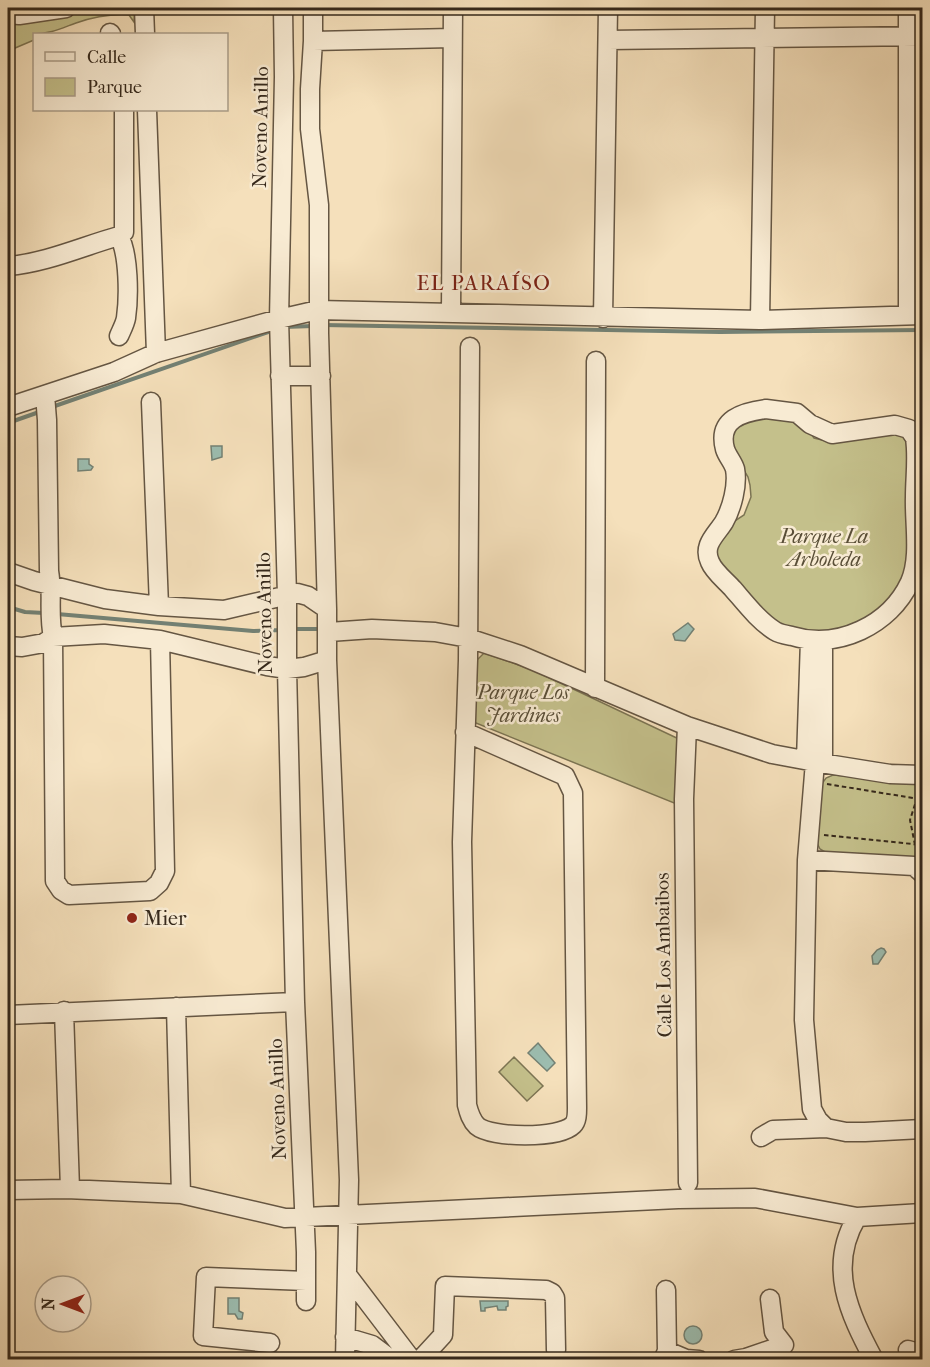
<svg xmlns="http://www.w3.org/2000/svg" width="930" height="1367" font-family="'IM FELL French Canon',serif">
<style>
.green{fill:#c4c08b;stroke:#7c7453;stroke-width:1.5}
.water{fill:#9cbdb0;stroke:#738174;stroke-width:1.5}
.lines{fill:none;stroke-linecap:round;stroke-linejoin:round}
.stream{stroke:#738174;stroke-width:4}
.minor-casing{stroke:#655643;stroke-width:21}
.path{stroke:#35281b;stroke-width:2;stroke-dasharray:4.5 3;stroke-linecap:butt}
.minor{stroke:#f8ebd3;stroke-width:18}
.poi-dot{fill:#8f2418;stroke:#f8ebd3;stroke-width:2}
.labels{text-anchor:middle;stroke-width:5;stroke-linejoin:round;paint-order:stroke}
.street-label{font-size:20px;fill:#35281b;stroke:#f8ebd3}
.park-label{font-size:20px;font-style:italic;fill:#594e37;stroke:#f8ebd3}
.poi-label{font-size:20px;fill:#35281b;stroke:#f8ebd3;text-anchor:start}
.neighbourhood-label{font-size:21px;letter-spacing:1.5px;fill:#7a1f14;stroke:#f8ebd3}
</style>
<rect width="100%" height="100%" fill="#f5e0bb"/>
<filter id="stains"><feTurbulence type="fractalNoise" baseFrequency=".00333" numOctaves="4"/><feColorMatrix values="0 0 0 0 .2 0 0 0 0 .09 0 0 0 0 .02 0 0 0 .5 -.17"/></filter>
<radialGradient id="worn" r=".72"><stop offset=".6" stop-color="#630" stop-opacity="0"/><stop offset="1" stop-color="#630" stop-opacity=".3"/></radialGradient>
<path class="green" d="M66 8H135L134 22 129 15C111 14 93 17 76 23 62 28 50 34 34 34V40L8 51V14Z
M915 255H922V308L915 301Z
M780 417 806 426 814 438 822 440 894 432 907 436 909 571 890 605 844 631 797 632 770 620 717 564 714 542 730 524 744 515 751 497 750 485 748 477 732 450 733 430 747 420Z
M484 653 533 670 681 740 679 805 471 721 473 664Z
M833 775 922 783V858L830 855 820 849 817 843 821 785 826 778Z
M514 1057 543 1086 527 1101 499 1072Z"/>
<path class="water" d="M211 446H222V457L212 460Z
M78 459H89V464L93 467 91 470 78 471Z
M688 623 694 629 685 641 675 640 673 634Z
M881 948 884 949 886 952 878 964H873L872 956 877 950Z
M538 1043 555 1063 547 1071 528 1053Z
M228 1298H239V1311L243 1313 242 1319H238L235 1314H228Z
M480 1301H508V1306L506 1307V1310H498L497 1306 485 1308V1311H481Z
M684 1335a9 9 0 1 1 18 0a9 9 0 1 1-18 0Z"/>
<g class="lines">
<path class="stream" d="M323 325 720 332 922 330
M284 327 313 326
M52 407 274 330
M8 423 42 411
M8 607 25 612 44 613
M57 614 253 631 283 630
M294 629H322"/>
<g class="minor-casing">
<path id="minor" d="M144 8 145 34
M283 8 284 77 279 319 287 595V669L295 1002 306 1252V1301
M313 8V41L310 89V129L319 205V333L327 609
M8 14 19 15 66 8
M110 33 111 34
M608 40 922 36
M313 41 452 38
M147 110 156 353
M119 236 124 232V110
M8 266C46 263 83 246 119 236 129 254 129 297 126 318 125 324 121 331 119 336
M451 313 453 8
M908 315V8
M603 318 608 8
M760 320 765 8
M280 376H321
M45 395 47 420 49 571C53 593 48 614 53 637L55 881 61 890 69 895 150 891 159 883 165 871 160 640
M151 402 159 606
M8 407 114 372 156 353 279 319 318 310 760 320 922 315
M766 409 797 413 810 424 832 434 895 425 909 429 915 438C918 457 915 477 915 497 914 523 921 557 910 582 890 625 838 650 792 636 787 635 780 634 775 631 759 621 746 604 733 589 726 581 714 572 710 562 702 545 716 535 724 522 732 508 738 485 735 469 733 462 727 456 725 449 717 419 743 412 766 409Z
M8 572 34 581 105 599 159 606 224 610 297 593 308 596 327 609V660L304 667 287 669 267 666 160 640 104 634 53 637 44 643 22 647 8 646
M329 632 372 629 435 632 468 638 520 655 687 726 772 754 815 762 890 774 922 775
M823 640V763
M327 660 349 1180 345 1360
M595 688 596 361
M687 726 684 799 688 1183
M465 732 565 776 573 793 577 1108C577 1114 577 1121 573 1125 559 1139 491 1138 477 1126 471 1120 469 1113 467 1105L462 842 468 660 470 347
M806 760 810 640
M815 762 807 860 804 1020 812 1109 818 1120 826 1128
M807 860 914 866 922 873
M176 1007 181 1194
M64 1011 70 1189
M8 1015 295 1002
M761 1137 773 1130 826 1128 846 1132H865L922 1129
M8 1190 66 1189 181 1194 285 1218 678 1199 755 1198 857 1217 922 1213
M857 1217C827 1267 849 1313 874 1360
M348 1276 412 1360
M345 1337 372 1345 392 1360
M270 1343 203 1336 206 1277 306 1281
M908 1350 922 1354
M667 1351 686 1359 699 1360
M420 1360 443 1335 445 1286 546 1290 552 1293 555 1298 556 1350
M663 1360 667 1351 666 1290
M734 1360 746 1358 784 1345 774 1332 770 1299"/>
</g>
<path class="path" d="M827 784 913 798H922
M824 835 922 845
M915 845 910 820 917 798 918 789"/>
<use href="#minor" class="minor"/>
</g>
<circle class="poi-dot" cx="132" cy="918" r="6"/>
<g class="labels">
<g class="street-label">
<text transform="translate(260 127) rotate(-89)" y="7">Noveno Anillo</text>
<text transform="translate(264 613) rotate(-91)" y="7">Noveno Anillo</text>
<text transform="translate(663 955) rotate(-91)" y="7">Calle Los Ambaibos</text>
<text transform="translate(277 1099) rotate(-92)" y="7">Noveno Anillo</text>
</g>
<g class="park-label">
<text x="824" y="543">Parque La<tspan x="824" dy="23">Arboleda</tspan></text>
<text x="523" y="699">Parque Los<tspan x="523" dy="23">Jardines</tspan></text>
</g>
<g class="poi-label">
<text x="144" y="925">Mier</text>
</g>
<g class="neighbourhood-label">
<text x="484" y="290">EL PARAÍSO</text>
</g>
</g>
<rect width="930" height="1367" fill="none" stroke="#f5e0bb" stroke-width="30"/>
<rect x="9" y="9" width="912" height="1349" fill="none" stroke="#35281b" stroke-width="3"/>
<rect x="15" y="15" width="900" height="1337" fill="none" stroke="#35281b" stroke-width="1.5"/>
<rect x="33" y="33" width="195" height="78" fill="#f8ebd3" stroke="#aa9d89" stroke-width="1.5"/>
<rect x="45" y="52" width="30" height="9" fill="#f8ebd3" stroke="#aa9d89" stroke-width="1.5"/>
<text x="87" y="63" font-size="18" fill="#35281b">Calle</text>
<rect x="45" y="78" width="30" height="18" fill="#c4c08b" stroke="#aa9d89" stroke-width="1.5"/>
<text x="87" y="93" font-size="18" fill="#35281b">Parque</text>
<g transform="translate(63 1304) rotate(270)"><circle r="28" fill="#f8ebd3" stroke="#aa9d89" stroke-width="1.5"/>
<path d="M0-4.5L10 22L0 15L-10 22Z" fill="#8f2418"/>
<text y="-9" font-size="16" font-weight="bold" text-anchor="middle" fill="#35281b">N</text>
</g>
<rect width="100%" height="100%" filter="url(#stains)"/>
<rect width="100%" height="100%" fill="url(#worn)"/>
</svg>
